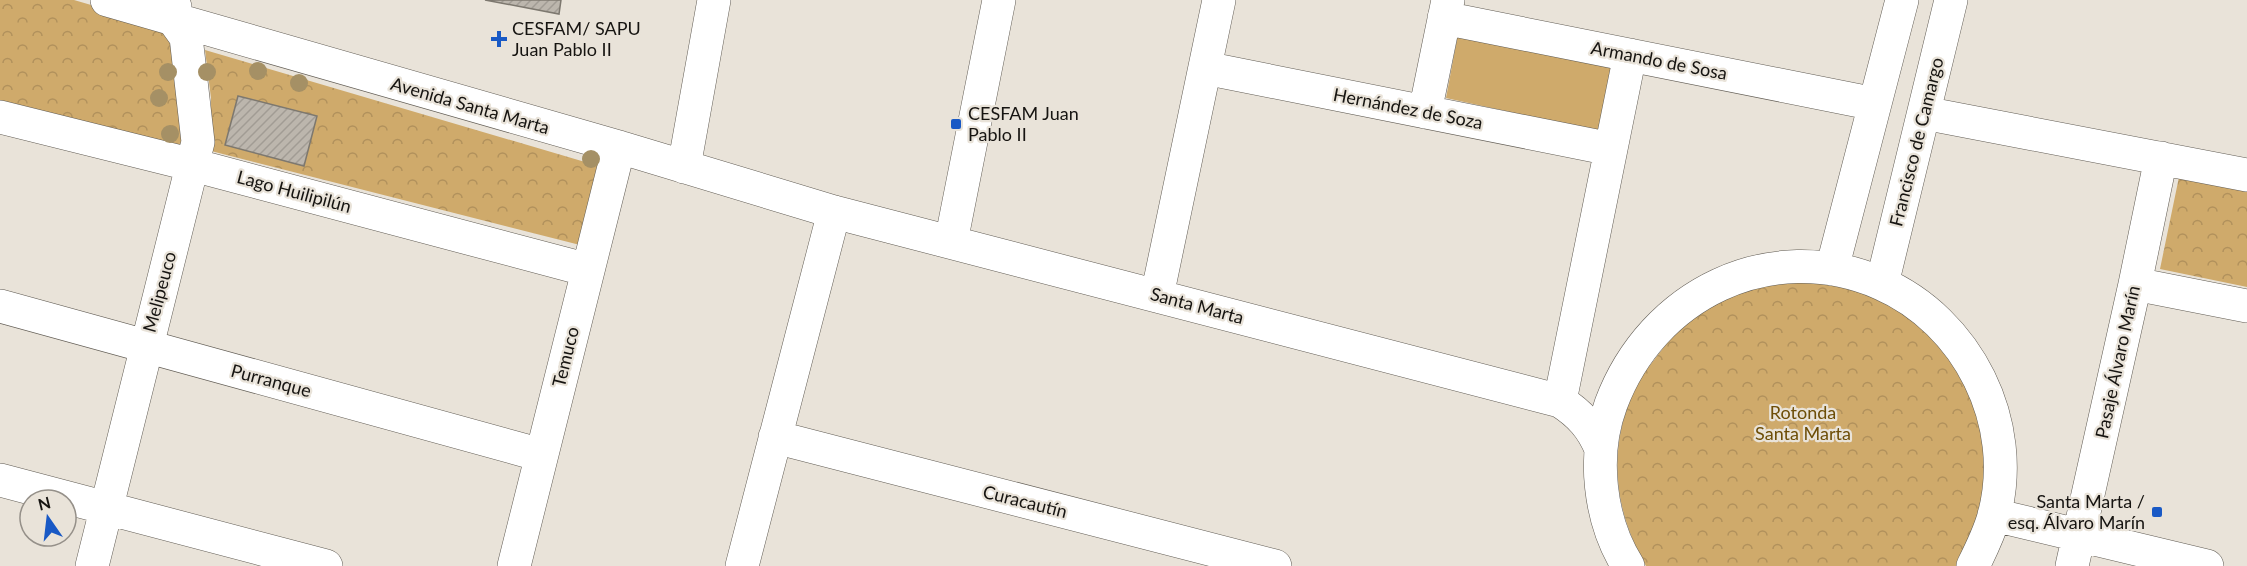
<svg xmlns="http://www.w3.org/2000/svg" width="2247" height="566" font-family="Lato,sans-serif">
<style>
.grass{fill:#cfaa6b}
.park{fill:url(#park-crowns)}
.building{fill:url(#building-hatch);stroke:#7d786f;stroke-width:1.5}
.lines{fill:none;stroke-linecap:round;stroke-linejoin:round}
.minor-casing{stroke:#615c54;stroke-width:34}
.minor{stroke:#fff;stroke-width:33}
.tree{fill:#a59065}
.poi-dot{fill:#1959c5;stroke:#e9e3d9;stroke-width:2}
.labels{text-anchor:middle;stroke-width:4.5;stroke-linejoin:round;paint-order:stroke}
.poi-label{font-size:18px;fill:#161411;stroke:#e9e3d9;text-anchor:start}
.street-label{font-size:18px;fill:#161411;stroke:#e9e3d9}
.park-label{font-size:18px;fill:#6d4d06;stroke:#e9e3d9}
</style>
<defs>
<pattern id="park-crowns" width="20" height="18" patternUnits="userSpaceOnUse" patternTransform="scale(1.5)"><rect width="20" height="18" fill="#cfaa6b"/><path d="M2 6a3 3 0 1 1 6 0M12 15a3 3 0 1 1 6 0" fill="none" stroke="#b1915c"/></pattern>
<pattern id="building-hatch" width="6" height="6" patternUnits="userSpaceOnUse" patternTransform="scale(1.5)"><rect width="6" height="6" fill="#bcb6ad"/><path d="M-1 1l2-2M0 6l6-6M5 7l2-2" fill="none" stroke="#a19c94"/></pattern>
</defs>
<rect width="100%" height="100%" fill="#e9e3d9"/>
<path class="grass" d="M1458 34 1623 66 1607 133 1446 98Z"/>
<path class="park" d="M0 0H74L170 28 188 136 178 147 0 100Z
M205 50 602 167 580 245 211 151V98Z
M2179 177 2247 191V287L2160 269Z
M1798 281 1832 283 1864 291 1922 324 1965 374 1987 437 1986 503 1961 566H1646C1613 509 1607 447 1636 386 1641 375 1650 366 1657 356 1671 338 1683 323 1702 311 1731 292 1765 285 1798 281Z"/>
<path class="building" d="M485 0H561L559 14Z
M238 96 317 116 304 166 225 145Z"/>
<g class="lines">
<g class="minor-casing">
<path id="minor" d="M107 0 619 147 834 212 1560 401C1580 414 1592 427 1601 449
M1444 18 1875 104
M1205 68 1611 149
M1425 112 1448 0
M1924 113 2247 175
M0 117 193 165 588 270
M684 167 714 0
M951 242 999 0
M1832 269 1902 0
M1882 284 1951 0
M2135 284 2247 306
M1157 296 1219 0
M0 306 541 455
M1560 401 1630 55
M775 437 1275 566
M0 480 326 566
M1994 515 2207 566
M92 566 198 142 186 37 173 19 175 7
M514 566 619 147
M742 566 834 212
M1628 566C1599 520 1592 455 1611 404 1652 294 1770 236 1880 283 1968 321 2019 423 1994 516 1989 534 1981 550 1973 566
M2072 566 2135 284 2161 158"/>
</g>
<use href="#minor" class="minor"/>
</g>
<g class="tree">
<circle cx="258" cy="71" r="9"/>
<circle cx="168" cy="72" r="9"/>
<circle cx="207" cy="72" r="9"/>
<circle cx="299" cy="83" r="9"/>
<circle cx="159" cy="98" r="9"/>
<circle cx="170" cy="134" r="9"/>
<circle cx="591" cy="159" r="9"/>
</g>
<g class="poi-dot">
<path d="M496 30h6v6h6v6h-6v6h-6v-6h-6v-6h6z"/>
<rect x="950" y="118" width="12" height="12" rx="3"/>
<rect x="2151" y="506" width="12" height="12" rx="3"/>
</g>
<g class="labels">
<g class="poi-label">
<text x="512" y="35">CESFAM/ SAPU<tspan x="512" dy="21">Juan Pablo II</tspan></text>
<text x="968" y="120">CESFAM Juan<tspan x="968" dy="21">Pablo II</tspan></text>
<text x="2145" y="508" text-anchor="end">Santa Marta /<tspan x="2145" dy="21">esq. Álvaro Marín</tspan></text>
</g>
<g class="street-label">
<text transform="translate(1659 61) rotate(11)" y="6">Armando de Sosa</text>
<text transform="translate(470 106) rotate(16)" y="6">Avenida Santa Marta</text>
<text transform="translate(1408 109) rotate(11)" y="6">Hernández de Soza</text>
<text transform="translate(1917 142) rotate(-76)" y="6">Francisco de Camargo</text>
<text transform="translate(294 192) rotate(15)" y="6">Lago Huilipilún</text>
<text transform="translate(160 292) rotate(-75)" y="6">Melipeuco</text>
<text transform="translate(1197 306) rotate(15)" y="6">Santa Marta</text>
<text transform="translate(566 357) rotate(-76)" y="6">Temuco</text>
<text transform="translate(2118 362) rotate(-78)" y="6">Pasaje Álvaro Marín</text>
<text transform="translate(271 381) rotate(15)" y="6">Purranque</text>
<text transform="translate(1025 502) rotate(14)" y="6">Curacautín</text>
</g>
<g class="park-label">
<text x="1803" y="419">Rotonda<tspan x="1803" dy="21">Santa Marta</tspan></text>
</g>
</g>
<g transform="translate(48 518) rotate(346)"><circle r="28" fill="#e9e3d9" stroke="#959089" stroke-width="1.5"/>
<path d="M0-4.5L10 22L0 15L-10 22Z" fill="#1959c5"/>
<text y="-9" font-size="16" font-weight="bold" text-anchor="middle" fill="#161411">N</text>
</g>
</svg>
